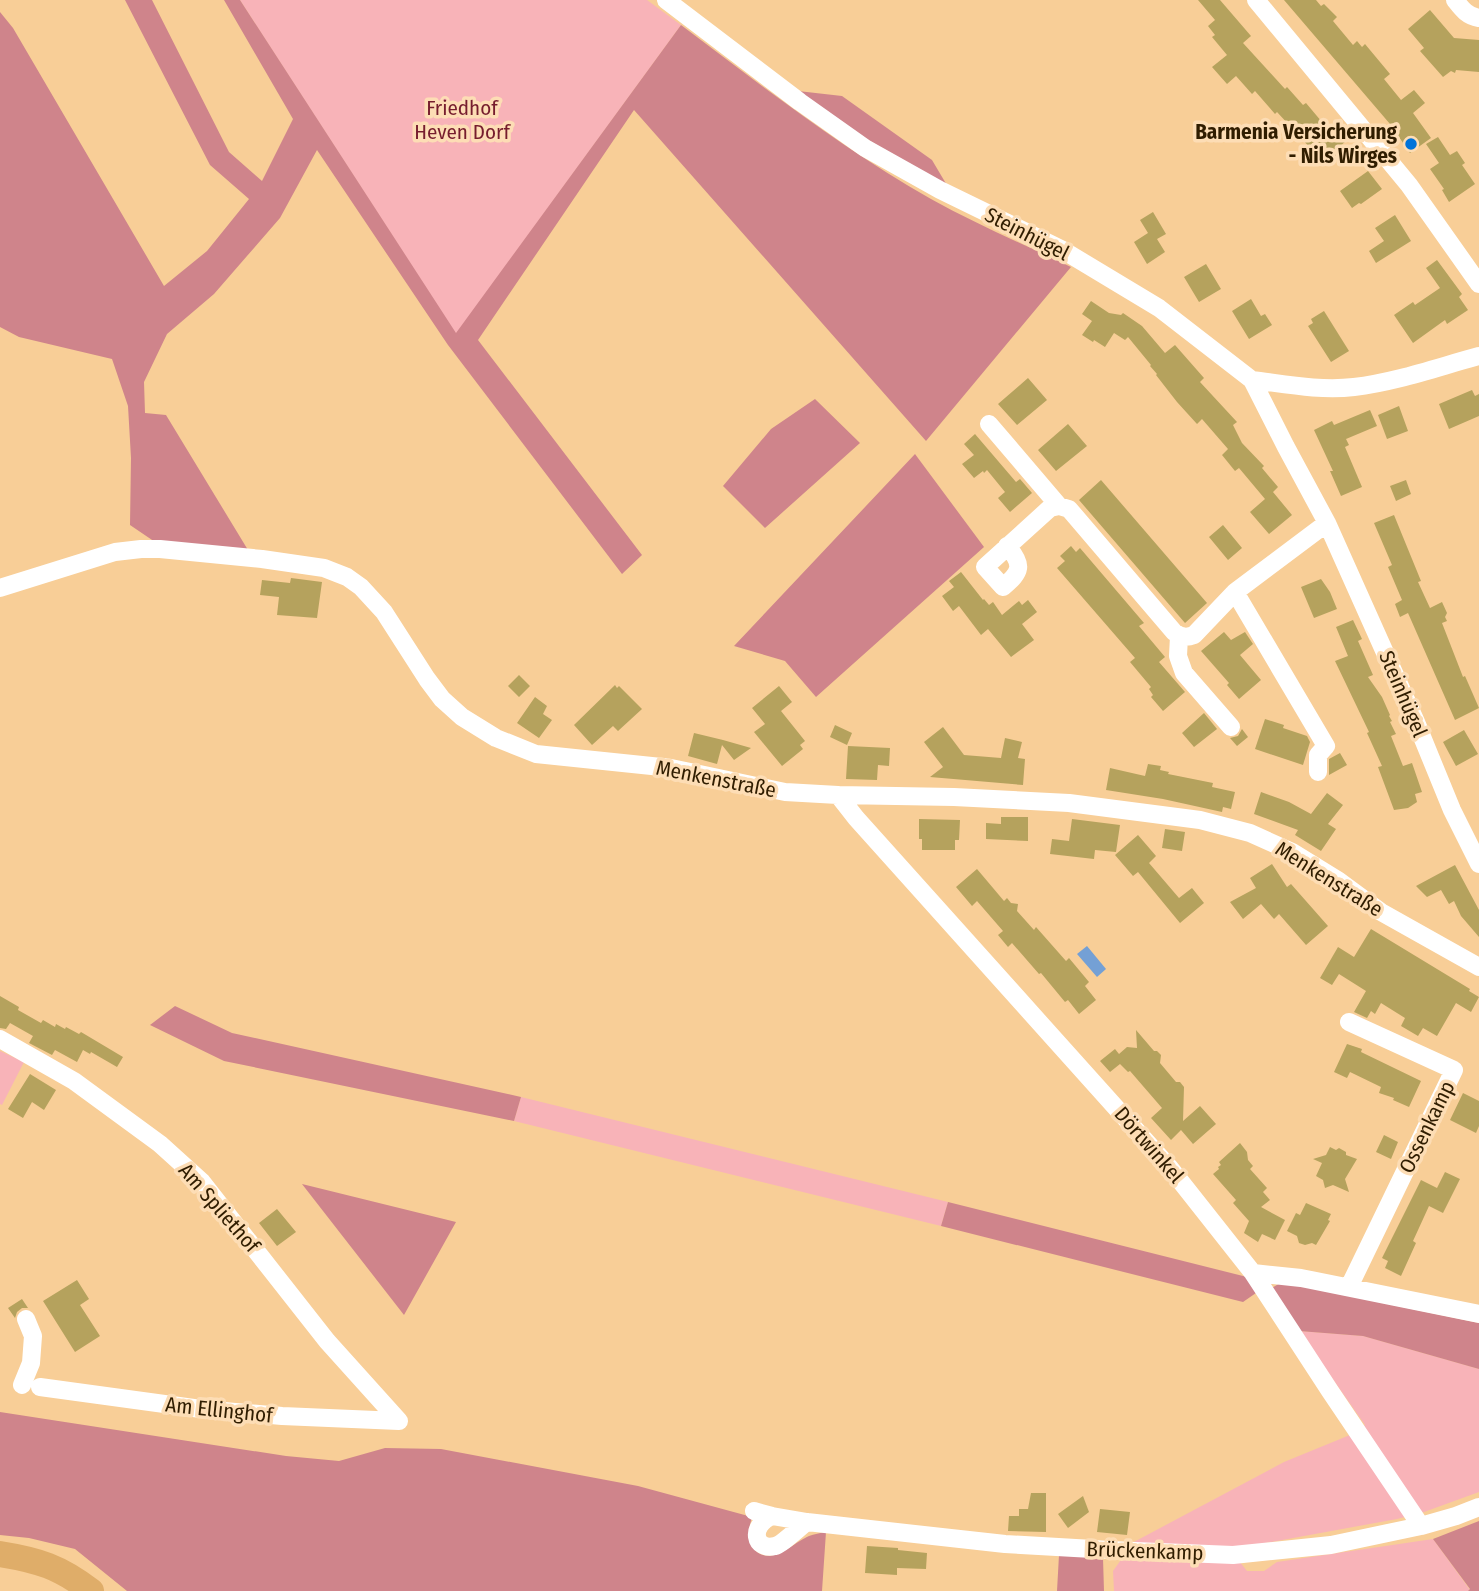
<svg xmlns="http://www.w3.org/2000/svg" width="1479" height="1591" font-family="'Fira Sans Condensed',sans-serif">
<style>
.green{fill:#f8b3b8}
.forest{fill:#cf848b}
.water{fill:#74a0d5}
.building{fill:#b5a25d}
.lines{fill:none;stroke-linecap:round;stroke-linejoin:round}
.minor{stroke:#fff;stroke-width:18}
.highway{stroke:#dfad69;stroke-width:26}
.poi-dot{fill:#0073da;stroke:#fdddb5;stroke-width:2.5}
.labels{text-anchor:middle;stroke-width:7;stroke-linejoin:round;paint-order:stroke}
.park-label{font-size:21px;fill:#761d2e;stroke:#fdddb5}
.poi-label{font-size:21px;font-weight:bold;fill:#301d00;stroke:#fdddb5;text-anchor:end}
.street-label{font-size:21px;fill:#301d00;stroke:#fdddb5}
</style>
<rect width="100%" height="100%" fill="#f8ce97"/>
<path class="green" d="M240 0H647L681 25 456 334Z
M0 1051 24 1062 2 1105 0 1104Z
M521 1097 948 1202 941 1226 514 1121Z
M1299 1331 1363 1336 1479 1369V1492L1424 1512 1397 1519 1227 1550 1132 1543 1284 1462 1350 1435 1365 1425Z
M1433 1539 1470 1590 1468 1591H1114L1113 1571 1123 1557 1239 1561 1247 1571H1264L1277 1562Z"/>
<path class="forest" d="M125 0H152L229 152 262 181 293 119 224 0H240L456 333 681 25C762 86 843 149 931 199 976 224 1025 245 1071 267L926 441 634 110 478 340 642 555 622 574 448 345 317 150 280 218 214 294 167 334 144 382 145 413 166 415 248 550 158 544 130 525 131 458 128 406 112 359 19 337 0 327V12L13 28 164 286 207 251 249 199 210 165Z
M798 91 842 96 932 160 948 187 865 138Z
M815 399 860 443 765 528 723 486 771 429Z
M915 454 984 547 816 697 785 661 734 646Z
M175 1006 232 1033 521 1097 514 1121 224 1061 150 1025Z
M302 1184 456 1222 404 1315Z
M948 1202 1247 1277 1256 1293 1243 1302 941 1226Z
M1282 1282 1479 1323V1369L1363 1336 1299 1331 1270 1289Z
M0 1412 286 1456 339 1461 385 1448 441 1449 638 1486 752 1517C749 1529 746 1538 754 1549 770 1568 794 1542 809 1536 814 1534 820 1533 826 1532L822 1591H127L75 1549 29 1538 0 1535Z
M1479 1521V1591H1468L1470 1589 1433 1539Z
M1059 1555 1103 1558 1104 1591H1057Z"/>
<path class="water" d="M1087 946 1106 969 1097 977 1077 954Z"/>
<path class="building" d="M1198 0H1220L1251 36 1243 43 1285 89 1287 87 1303 105 1306 103 1327 128 1332 124 1346 141 1339 147 1342 151 1326 165 1277 112 1275 114 1255 91 1252 94 1236 76 1227 84 1212 67 1227 55 1212 37 1215 35 1208 26 1215 20Z
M1284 0H1316L1321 6 1324 4 1337 17 1333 21 1353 45 1357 41 1362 47 1365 44 1390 74 1384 79 1401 100 1414 90 1425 103 1413 113 1431 138 1410 153 1390 124Z
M1430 10 1454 38 1479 40V72L1456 70 1455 73 1451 71 1443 77 1420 51 1424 48 1408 29Z
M1438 137 1450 155 1457 151 1465 163 1462 165 1475 184 1449 202 1442 190 1444 189 1430 169 1439 163 1426 144Z
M1368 171 1382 189 1361 204 1359 203 1352 208 1340 191Z
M1153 212 1166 234 1157 239 1165 252 1147 264 1134 242 1148 233 1140 220Z
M1395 215 1411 241 1376 263 1369 251 1384 241 1375 228Z
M1437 260 1462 294 1459 297 1468 310 1447 324 1445 320 1413 343 1394 315 1413 302 1415 305 1440 288 1426 268Z
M1206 264 1221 289 1199 302 1184 277Z
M1251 299 1261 316 1265 314 1272 325 1249 339 1232 311Z
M1091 301 1109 313 1121 315 1123 313 1142 326 1165 353 1175 345 1204 378 1200 382 1237 422 1233 425 1242 443 1264 466 1262 468 1278 487 1271 494 1273 492 1292 515 1269 534 1250 512 1265 499 1239 468 1235 471 1222 455 1228 449 1202 419 1197 424 1177 402 1156 375 1157 374 1150 366 1151 365 1128 337 1125 340 1114 333 1105 347 1094 340 1093 342 1082 335 1092 321 1082 314Z
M1324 311 1349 351 1331 362 1308 326 1313 323 1311 319Z
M1028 378 1047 400 1017 425 998 404Z
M1472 390 1475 396 1479 394V416L1449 429 1439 404Z
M1399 406 1408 431 1387 439 1378 415Z
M1370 410 1377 426 1346 439 1349 445 1345 447 1362 487 1341 496 1330 471H1333L1314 430 1332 421 1334 425Z
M1068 424 1087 446 1056 471 1038 450Z
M975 434 1016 482 1020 479 1032 493 1010 512 998 498 1005 492 987 470 984 473 983 471 974 478 962 464 974 455 964 444Z
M1101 480 1207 603 1185 623 1079 500Z
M1406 480 1411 494 1396 501 1390 486Z
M1394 515 1421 581 1418 582 1430 608 1442 602 1447 613 1445 617 1447 621 1442 623 1463 677 1465 676 1479 708 1455 720 1408 613 1400 617 1395 604 1402 600 1388 567 1392 565 1374 523Z
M1223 525 1242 548 1228 560 1209 537Z
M1071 546 1076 552 1080 548 1144 623 1139 626 1165 657 1159 662 1185 692 1163 711 1151 697 1153 695 1149 689 1151 687 1130 662 1135 658 1057 568 1065 561 1060 556Z
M961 572 983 600 984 599 989 605 993 602 1002 615 1019 601 1022 605 1028 600 1037 612 1022 624 1034 640 1011 657 988 629 981 635 959 606 953 611 942 596 954 587 949 581Z
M291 578 322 582 317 618 277 615 279 597 260 595 262 580 290 583Z
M1321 579 1330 592 1337 609 1314 618 1301 587Z
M1353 620 1362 639 1358 641 1373 675 1368 677 1382 697 1390 715 1389 716 1392 721 1390 722 1396 734 1391 736 1403 766 1412 763 1422 792 1415 794 1417 802 1408 808 1394 810 1378 767 1382 766 1367 733 1369 732 1335 661 1348 656 1336 627Z
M1224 632 1231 640 1245 632 1253 644 1240 655 1261 680 1239 699 1227 685 1229 683 1201 651Z
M519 675 530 686 519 697 508 686Z
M615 685 617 688 619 686 642 709 618 731 613 726 592 745 574 725Z
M779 686 792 702 781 711 805 741 800 745 803 749 782 766 754 732 765 724 752 708Z
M535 697 547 706 543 714 552 720 539 738 517 723Z
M1204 713 1217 729 1194 747 1182 733Z
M1265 719 1284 725 1283 728 1307 736 1310 742 1303 765 1255 749Z
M835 725 852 733 847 745 830 737Z
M943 727 964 755 1001 758 1005 738 1022 742 1018 758 1025 759 1023 785 930 777 943 767 924 742Z
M1242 729 1248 737 1237 746 1230 738 1238 736Z
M1464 730 1478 754 1456 766 1443 742Z
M694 733 723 740 751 748 734 760 722 745 717 764 688 756Z
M848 746 890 748 889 766 878 765 877 780 846 779Z
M1340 753 1347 765 1329 775V759Z
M1148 764 1161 766 1160 770 1169 772 1168 774 1213 783 1212 787 1235 792 1231 809 1223 807 1222 812 1163 799 1106 790 1110 768 1145 776Z
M1261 792 1289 802 1311 814 1327 793 1343 805 1328 824 1336 829 1321 851 1295 835 1298 830 1254 814Z
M1001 817H1028V841L986 839V823L1001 824Z
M919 819 960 820 959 840H955V850H922V839H919Z
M1072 819 1120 825 1116 852 1095 850 1094 859 1050 854 1052 839 1069 841Z
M1165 829 1185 832 1182 851 1162 848Z
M1138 835 1156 856 1149 863 1179 898 1192 888 1204 903 1180 923 1138 872 1133 876 1115 855Z
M1272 864 1287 887 1291 884 1328 926 1306 945 1279 914 1274 919 1261 904 1243 919 1230 902 1256 888 1250 878Z
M1455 865 1479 910V937L1461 916 1454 901 1449 904 1441 890 1427 897 1416 886Z
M977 869 1004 901 1007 898 1011 903 1018 904 1017 911 1034 930 1036 927 1066 961 1069 958 1089 982 1085 986 1096 1000 1079 1014 1068 1000 1065 1002 1041 973 1039 974 1012 943 1008 947 998 935 1003 931 977 901 972 906 956 887Z
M1371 929 1470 989 1469 991 1479 997 1471 1012 1456 1003 1437 1036 1423 1028 1418 1036 1401 1026 1405 1018 1381 1003 1375 1014 1371 1011 1367 1018 1354 1012 1366 991 1339 974 1332 985 1320 978 1338 947 1354 957Z
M0 996 19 1007 18 1010 41 1023 43 1020 55 1027 56 1024 65 1029 66 1027 79 1034 81 1032 123 1057 117 1067 91 1052 90 1054 83 1050 77 1062 55 1050 52 1055 29 1043 33 1036 10 1023 6 1029 0 1028Z
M1136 1030 1154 1051H1157L1161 1055 1160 1063 1176 1082H1180L1184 1087 1183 1121 1200 1106 1216 1124 1193 1144 1181 1130 1171 1140 1151 1118 1162 1108 1130 1071 1128 1072 1120 1064 1110 1072 1100 1061 1115 1049 1119 1054 1127 1047 1137 1048Z
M1347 1044 1362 1049 1361 1052 1421 1081 1409 1107 1393 1100 1394 1098 1379 1093 1381 1087 1350 1072 1347 1078 1334 1072Z
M30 1074 56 1090 44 1110 32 1102 23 1118 8 1109Z
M1463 1093 1479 1101V1126L1476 1133 1450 1120Z
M1384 1135 1398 1142 1391 1159 1376 1152Z
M1240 1143 1247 1152 1248 1160 1253 1166 1250 1169 1267 1188 1263 1192 1270 1200 1261 1207 1285 1220 1275 1240 1262 1234 1258 1242 1244 1233 1249 1221 1233 1203 1236 1200 1213 1174 1219 1169 1218 1167 1221 1165 1219 1162Z
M1330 1147 1336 1150 1339 1148 1346 1152V1155L1357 1159 1345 1179 1349 1192 1333 1185 1325 1188 1323 1180 1316 1176 1322 1163 1313 1159 1326 1155Z
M1445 1172 1460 1179 1443 1213 1429 1206 1413 1241 1416 1243 1401 1276 1385 1268 1388 1261 1382 1258 1421 1180 1437 1188Z
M1306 1203 1331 1214 1328 1220 1330 1221 1316 1245 1312 1243 1305 1245 1299 1243 1297 1236 1287 1231 1296 1213 1300 1215Z
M277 1209 296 1232 277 1246 259 1223Z
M77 1280 89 1299 80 1305 100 1336 75 1352 43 1301Z
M22 1299 28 1308H22L17 1312 15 1318 8 1308Z
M1031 1493H1046V1532L1008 1531 1009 1516H1019V1509H1028Z
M1083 1496 1089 1512 1068 1528 1058 1514Z
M1100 1509 1130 1512 1127 1535 1097 1532Z
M867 1546 898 1548V1550L927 1553 926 1569 897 1568V1575L865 1573Z"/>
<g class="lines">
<path class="minor" d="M666 0 800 102 865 148 940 190 1061 249 1159 308 1252 380 1286 447 1327 523 1416 722 1452 810 1479 864
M1256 0 1409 185 1479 284
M1455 0C1462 9 1467 16 1479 18
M1252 380C1285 384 1320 391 1354 387 1396 382 1438 367 1479 356
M989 424 1059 506
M1007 546C1024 565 1021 572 1003 587L985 567 1050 508 1059 506 1069 509 1174 632C1181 637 1186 638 1194 635L1235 592 1327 523
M0 588 115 552 141 549H160L262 559 324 568 347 577 361 587 384 612 427 679 442 699 462 717 496 738 536 754 671 768 785 792 838 795 954 797 1069 803 1200 820 1250 833 1292 852 1339 881 1381 912 1479 967
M1235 592 1326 746 1318 755V772
M1179 636 1178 656 1184 673 1231 727
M838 795 856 818 1170 1168 1253 1273 1330 1391 1421 1526
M0 1039 74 1081 160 1144 202 1182 327 1341 399 1421
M1253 1273 1301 1278 1479 1314
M1349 1287 1454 1070 1349 1022
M22 1385 31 1363 33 1336 26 1319
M40 1387 201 1409 282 1416 399 1421
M754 1511 772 1516 807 1522 1005 1544 1110 1550 1233 1555 1331 1545 1421 1526 1456 1516 1479 1507
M772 1516C749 1526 754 1551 775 1546 781 1545 800 1527 807 1522"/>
<path class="highway" d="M0 1554C38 1560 60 1567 91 1591"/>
</g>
<circle class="poi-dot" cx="1411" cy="144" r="7"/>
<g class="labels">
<g class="park-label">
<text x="462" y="115">Friedhof<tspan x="462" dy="24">Heven Dorf</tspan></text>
</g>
<g class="poi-label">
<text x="1397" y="139">Barmenia Versicherung<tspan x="1397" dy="24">- Nils Wirges</tspan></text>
</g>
<g class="street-label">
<text transform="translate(1027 234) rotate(27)" y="7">Steinhügel</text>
<text transform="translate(1403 694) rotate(67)" y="7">Steinhügel</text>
<text transform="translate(716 779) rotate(11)" y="7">Menkenstraße</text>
<text transform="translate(1329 879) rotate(32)" y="7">Menkenstraße</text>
<text transform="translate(1427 1127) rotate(-64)" y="7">Ossenkamp</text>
<text transform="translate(1149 1145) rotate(49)" y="7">Dörtwinkel</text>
<text transform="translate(219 1208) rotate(49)" y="7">Am Spliethof</text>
<text transform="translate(219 1410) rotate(6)" y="7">Am Ellinghof</text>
<text transform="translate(1145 1551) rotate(2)" y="7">Brückenkamp</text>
</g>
</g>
</svg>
